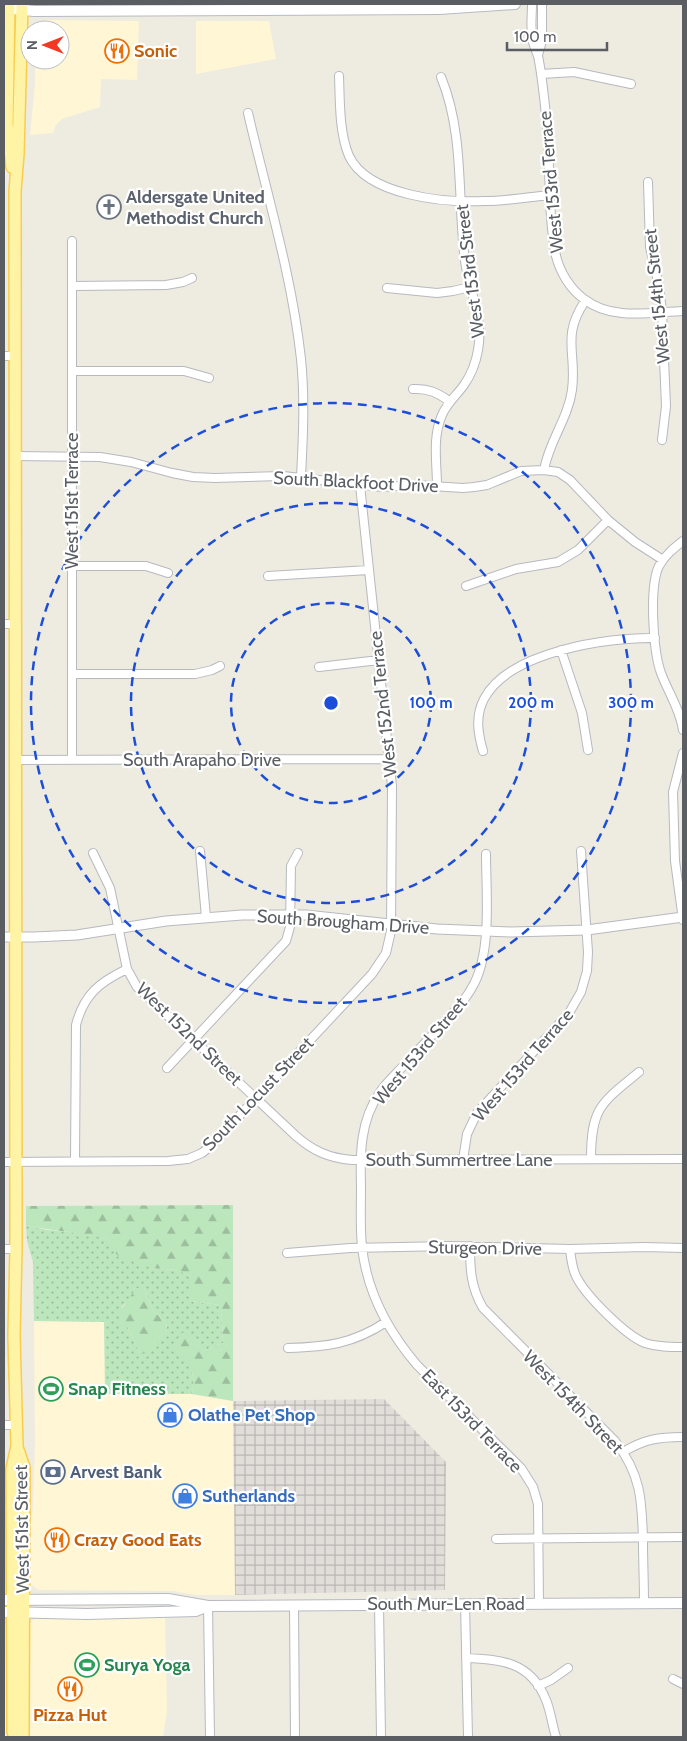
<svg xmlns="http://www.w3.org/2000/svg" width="687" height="1741" font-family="Cabin,sans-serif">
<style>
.commercial{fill:#fff6d5}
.industrial{fill:url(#industrial-grid)}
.green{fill:url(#green-dots);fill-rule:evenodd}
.forest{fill:url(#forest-firs)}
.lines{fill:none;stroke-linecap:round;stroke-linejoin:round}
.minor-casing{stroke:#b7b9bf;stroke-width:10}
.tertiary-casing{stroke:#b7b9bf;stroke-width:11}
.secondary-casing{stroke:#b7bbc1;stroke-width:12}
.primary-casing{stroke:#f8cd50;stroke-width:14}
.minor{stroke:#fff;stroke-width:8}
.tertiary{stroke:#fff;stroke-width:9}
.secondary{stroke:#fff;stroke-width:10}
.primary{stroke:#fff3a5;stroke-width:11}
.ring{fill:none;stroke:#1d4ed8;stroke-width:2.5;stroke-dasharray:9 6}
.labels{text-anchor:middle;stroke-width:4.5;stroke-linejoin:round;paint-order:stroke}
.food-label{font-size:18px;font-weight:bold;fill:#c56008;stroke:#fff;text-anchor:start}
.street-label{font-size:18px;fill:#5a5e63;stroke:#fff}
.worship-label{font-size:18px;font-weight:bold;fill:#5b616d;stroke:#fff;text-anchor:start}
.leisure-label{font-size:18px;font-weight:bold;fill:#27864d;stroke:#fff;text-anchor:start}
.shop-label{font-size:18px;font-weight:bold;fill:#366cbe;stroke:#fff;text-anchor:start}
.service-label{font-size:18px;font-weight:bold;fill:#4e5e75;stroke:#fff;text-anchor:start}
.centre{fill:#1d4ed8;stroke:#fff;stroke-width:2.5}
.ring-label{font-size:15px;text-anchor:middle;font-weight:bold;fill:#1d4ed8;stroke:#fff;stroke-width:4.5;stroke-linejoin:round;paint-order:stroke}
</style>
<defs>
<pattern id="industrial-grid" width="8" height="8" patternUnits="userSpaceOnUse" patternTransform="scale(1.25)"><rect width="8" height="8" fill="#e1ded9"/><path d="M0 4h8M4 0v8" fill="none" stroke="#b9b7b4"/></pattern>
<pattern id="green-dots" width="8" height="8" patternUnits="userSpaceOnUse" patternTransform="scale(1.25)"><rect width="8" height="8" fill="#bce7bd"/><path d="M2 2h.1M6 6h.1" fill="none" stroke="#9cbe9d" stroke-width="1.8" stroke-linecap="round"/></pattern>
<pattern id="forest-firs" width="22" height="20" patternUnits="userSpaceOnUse" patternTransform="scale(1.25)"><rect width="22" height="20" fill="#bce7bd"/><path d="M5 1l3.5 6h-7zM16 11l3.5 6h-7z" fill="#9cbe9d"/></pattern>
</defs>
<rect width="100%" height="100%" fill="#eeebe1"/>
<path class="commercial" d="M45 20 139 21 137 80 101 79 100 107 62 119 56 125 53 133 30 135 35 83V60H60V30H36L38 23Z
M196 21H269L276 59 196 74Z
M34 1321 105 1322V1394L185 1393 233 1401 235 1595H196L173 1591 38 1590 31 1584 30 1522 33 1510 35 1443Z
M165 1615 167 1712 163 1737H30V1624L34 1619H139Z
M4 1620 7 1628 11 1737H4Z"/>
<path class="industrial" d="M384 1399 446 1462 445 1590 235 1595 233 1401Z"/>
<path class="green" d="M26 1225 47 1230 90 1234 109 1240 151 1268 179 1270 190 1277V1301L221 1305 223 1343 203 1351 190 1364 194 1381 192 1394H105L104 1322 34 1321 33 1262 27 1241ZM144 1288 154 1312 166 1322 167 1329 154 1343 140 1353 119 1309Z"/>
<path class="forest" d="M233 1205V1401L192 1394C196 1370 191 1366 173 1351L180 1334 187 1331 203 1351 223 1343 221 1305 190 1301V1277L179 1270 151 1268 117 1255 109 1240C82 1231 53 1232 26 1225V1206Z
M136 1288H144L154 1312 166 1322 167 1329 154 1343 150 1354 140 1353 128 1328 119 1323V1309L124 1306Z"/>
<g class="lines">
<g class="minor-casing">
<path id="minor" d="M532 4C532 16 530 30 533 42 534 46 536 51 538 56 542 75 544 96 546 116 551 162 547 210 556 256 560 272 570 289 584 299 612 321 651 312 683 311
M538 55 542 41V4
M541 74 574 72 631 84
M339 76C340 101 339 132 349 156 368 196 445 203 485 201 506 201 528 197 550 195
M248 113C267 195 292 276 301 359 305 398 303 438 301 477
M648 182 650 247 659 286 662 312 666 406 662 440
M73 286 166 285 183 282 192 278
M387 288 437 293 453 291 470 287
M4 356H14
M72 371H184L209 378
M413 389C428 388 438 393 449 401
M14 456 100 457 131 462 172 473 193 477 215 478 283 476 383 487 416 485 463 488 474 487 487 485 521 471 544 470 558 472 570 480 608 520 635 542 663 560
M544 470C549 441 568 419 572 390 577 352 561 337 585 301
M437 486C437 463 432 438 442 415 447 403 456 396 464 385 471 375 476 362 478 350 484 320 469 290 465 261 457 200 465 135 441 77
M683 541C674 548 665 555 659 566 649 586 653 651 661 673 668 692 680 709 683 730
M72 566H146L168 573
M268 576 369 570
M466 586 516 569 558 562 578 550 608 520
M4 624H14
M561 650 582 713 588 750
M319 667 379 660
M72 674H195L212 670 220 666
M483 751C478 734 475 716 484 699 508 652 607 637 655 638
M683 753 673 792 675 861 683 920
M14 760 390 759
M72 760V241
M200 851 206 917
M93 853 110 888 127 969 137 987 296 1136C313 1151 329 1158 352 1160L683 1159
M486 854C486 892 492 949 474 984 467 998 457 1009 446 1020 433 1035 419 1049 405 1064 397 1073 387 1082 380 1092 360 1121 360 1153 361 1186 361 1207 360 1227 362 1247 367 1292 388 1331 417 1365L521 1468 533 1487 538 1504 539 1604
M167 1068 286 941 290 927 291 866 298 853
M591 1159C591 1108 601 1103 639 1072
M463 1160 467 1134 477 1113 569 1013 581 992 587 971 588 952 581 851
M75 1161 76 1025C84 994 100 982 127 969
M4 1162 168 1161 188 1159 202 1153 212 1145 372 974 386 953 391 931 392 786 360 485
M470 1246C470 1269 471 1288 483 1308L615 1441C641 1474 642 1500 643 1541 643 1561 644 1582 644 1603
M4 1249H16
M570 1249C571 1258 572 1268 576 1276 585 1295 625 1335 645 1343 657 1347 670 1347 683 1347
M287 1253 350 1248 450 1246 570 1249 644 1247 683 1248
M288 1348C326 1347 353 1344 386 1322
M4 1425H17
M623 1452C645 1439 659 1437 683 1437
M496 1539 683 1537
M465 1604 468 1737
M379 1605 381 1737
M208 1606 210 1737
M294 1606 295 1737
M466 1658C501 1659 531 1662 546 1700 551 1712 552 1725 556 1737
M673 1679 683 1684
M538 1686 551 1680 568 1668"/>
</g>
<g class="tertiary-casing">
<path id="tertiary" d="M4 937H34L77 935 166 921 242 915H306L437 929 511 932 587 930 683 917"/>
</g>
<g class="secondary-casing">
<path id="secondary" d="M4 8 34 11 439 9 515 4
M4 1600 168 1599 208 1606 683 1603
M4 1612 87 1614 196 1611 208 1606"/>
</g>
<g class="primary-casing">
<path id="primary" d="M9 4 7 124 12 167
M17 1447 24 1467 23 1737
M15 1737 13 1732 12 1469 17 1446 14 1336 16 1249 15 191 18 154 22 4"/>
</g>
<use href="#minor" class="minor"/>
<use href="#tertiary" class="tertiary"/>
<use href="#secondary" class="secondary"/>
<use href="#primary" class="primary"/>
</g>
<g class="ring">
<circle cx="331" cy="703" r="100"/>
<circle cx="331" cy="703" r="200"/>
<circle cx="331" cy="703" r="300"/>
</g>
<defs>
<g id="restaurant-ring" transform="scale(1.25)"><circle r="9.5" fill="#fff" stroke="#e8710a" stroke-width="1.5"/><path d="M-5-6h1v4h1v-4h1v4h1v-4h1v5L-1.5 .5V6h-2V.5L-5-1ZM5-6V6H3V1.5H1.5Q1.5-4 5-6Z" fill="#e8710a"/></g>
<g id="church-ring" transform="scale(1.25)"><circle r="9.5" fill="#fff" stroke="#6b7280" stroke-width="1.5"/><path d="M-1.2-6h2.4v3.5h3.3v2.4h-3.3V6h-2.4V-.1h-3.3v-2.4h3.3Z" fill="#6b7280"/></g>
<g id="stadium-ring" transform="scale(1.25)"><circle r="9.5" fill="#fff" stroke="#2e9e5b" stroke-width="1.5"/><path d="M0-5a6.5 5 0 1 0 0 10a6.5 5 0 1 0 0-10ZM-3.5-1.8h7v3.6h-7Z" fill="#2e9e5b"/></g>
<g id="shop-ring" transform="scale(1.25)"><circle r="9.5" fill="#fff" stroke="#3f7fe0" stroke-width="1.5"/><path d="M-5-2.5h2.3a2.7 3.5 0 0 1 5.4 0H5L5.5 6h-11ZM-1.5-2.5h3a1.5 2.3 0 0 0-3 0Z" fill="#3f7fe0"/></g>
<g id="bank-ring" transform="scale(1.25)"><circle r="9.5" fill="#fff" stroke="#5c6f8a" stroke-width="1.5"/><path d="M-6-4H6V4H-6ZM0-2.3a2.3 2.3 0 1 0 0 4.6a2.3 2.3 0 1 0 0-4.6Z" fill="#5c6f8a"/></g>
</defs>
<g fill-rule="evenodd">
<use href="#restaurant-ring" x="117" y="51"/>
<use href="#church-ring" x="109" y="207"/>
<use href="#stadium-ring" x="51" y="1389"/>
<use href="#shop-ring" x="170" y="1415"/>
<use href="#bank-ring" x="53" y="1472"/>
<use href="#shop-ring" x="185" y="1496"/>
<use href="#restaurant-ring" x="57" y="1540"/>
<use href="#stadium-ring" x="87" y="1665"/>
<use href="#restaurant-ring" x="70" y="1689"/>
</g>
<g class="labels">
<g class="food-label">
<text x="134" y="57">Sonic</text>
<text x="74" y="1546">Crazy Good Eats</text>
<text x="70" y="1721" text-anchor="middle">Pizza Hut</text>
</g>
<g class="street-label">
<text transform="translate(551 182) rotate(-95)" y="6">West 153rd Terrace</text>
<text transform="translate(470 271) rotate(-97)" y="6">West 153rd Street</text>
<text transform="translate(657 296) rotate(-96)" y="6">West 154th Street</text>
<text transform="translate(356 482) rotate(3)" y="6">South Blackfoot Drive</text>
<text transform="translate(72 501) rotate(-90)" y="6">West 151st Terrace</text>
<text transform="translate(383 704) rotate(-96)" y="6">West 152nd Terrace</text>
<text x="202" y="766">South Arapaho Drive</text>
<text transform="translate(343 922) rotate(4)" y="6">South Brougham Drive</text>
<text transform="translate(189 1034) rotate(44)" y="6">West 152nd Street</text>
<text transform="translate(420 1051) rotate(-50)" y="6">West 153rd Street</text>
<text transform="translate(523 1065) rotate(-49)" y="6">West 153rd Terrace</text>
<text transform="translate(258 1094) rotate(-46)" y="6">South Locust Street</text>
<text x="459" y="1166">South Summertree Lane</text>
<text transform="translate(485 1248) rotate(1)" y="6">Sturgeon Drive</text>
<text transform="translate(573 1402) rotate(46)" y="6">West 154th Street</text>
<text transform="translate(472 1421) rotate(46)" y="6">East 153rd Terrace</text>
<text transform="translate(22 1529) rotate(-91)" y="6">West 151st Street</text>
<text x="446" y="1610">South Mur-Len Road</text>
</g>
<g class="worship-label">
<text x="126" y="203">Aldersgate United<tspan x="126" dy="21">Methodist Church</tspan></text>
</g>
<g class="leisure-label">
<text x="68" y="1395">Snap Fitness</text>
<text x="104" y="1671">Surya Yoga</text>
</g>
<g class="shop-label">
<text x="188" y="1421">Olathe Pet Shop</text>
<text x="202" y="1502">Sutherlands</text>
</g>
<g class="service-label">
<text x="70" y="1478">Arvest Bank</text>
</g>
</g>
<circle cx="331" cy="703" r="8" class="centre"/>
<g class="ring-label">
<text x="431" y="708">100 m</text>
<text x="531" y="708">200 m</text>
<text x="631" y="708">300 m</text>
</g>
<rect width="687" height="1741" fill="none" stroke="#5a5e63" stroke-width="10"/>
<g transform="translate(45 45) rotate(270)"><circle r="24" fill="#ffffff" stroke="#bdbfc1"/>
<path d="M0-4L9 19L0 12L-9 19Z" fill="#f13924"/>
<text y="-8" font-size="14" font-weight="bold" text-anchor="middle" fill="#5a5e63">N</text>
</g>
<path d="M507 42v8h100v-8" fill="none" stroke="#5a5e63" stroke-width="2.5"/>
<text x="514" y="42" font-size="15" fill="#5a5e63" stroke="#ffffff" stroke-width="4" paint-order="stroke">100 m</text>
</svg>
